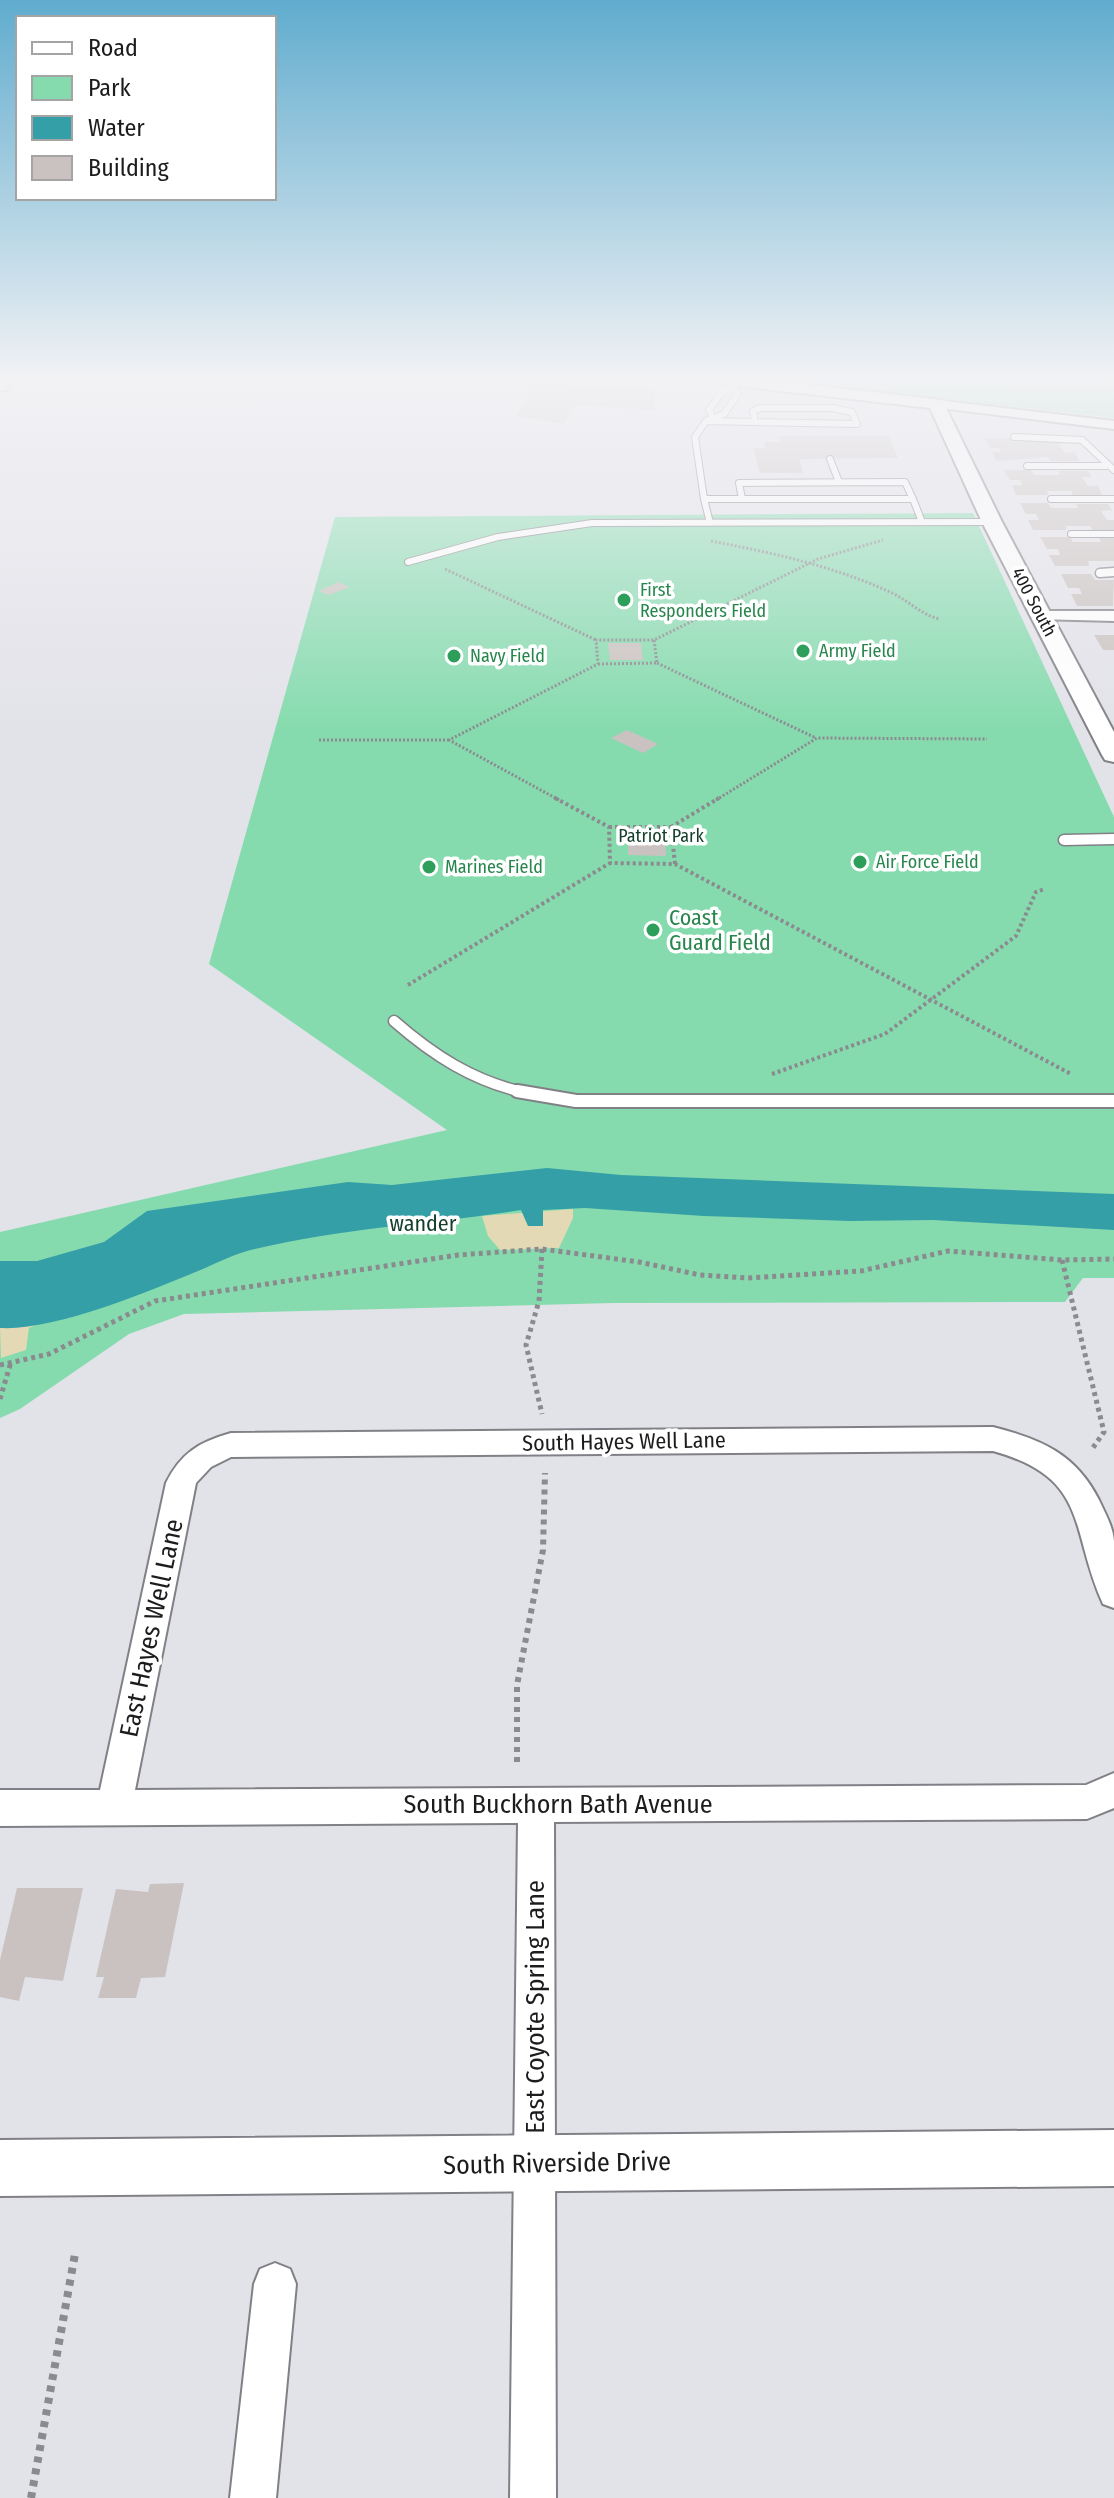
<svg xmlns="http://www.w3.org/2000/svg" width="1114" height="2498" font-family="'Fira Sans Condensed',sans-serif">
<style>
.green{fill:#86dbae}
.sand{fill:#e3d9b4}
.water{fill:#349fa7}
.building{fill:#cac2c0}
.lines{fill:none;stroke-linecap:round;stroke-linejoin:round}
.lane-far3-casing{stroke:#808086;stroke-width:8}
.lane-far2-casing{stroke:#808086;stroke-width:11}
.lane-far1-casing{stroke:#808086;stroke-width:13}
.lane-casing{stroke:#808086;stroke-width:16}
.street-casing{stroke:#808086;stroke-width:4}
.secondary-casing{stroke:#808086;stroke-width:4}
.path-far4{stroke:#8a8a8f;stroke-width:3;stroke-dasharray:2 2;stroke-linecap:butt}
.path-far3{stroke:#8a8a8f;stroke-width:4;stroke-dasharray:3 3;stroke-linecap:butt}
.path-far2{stroke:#8a8a8f;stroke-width:5;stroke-dasharray:4 4;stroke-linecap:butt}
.path-far1{stroke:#8a8a8f;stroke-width:6;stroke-dasharray:5 5;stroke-linecap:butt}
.path{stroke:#8a8a8f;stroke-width:8;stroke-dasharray:6 6;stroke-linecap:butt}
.lane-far3{stroke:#fff;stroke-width:6}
.lane-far2{stroke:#fff;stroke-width:8}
.lane-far1{stroke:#fff;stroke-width:10}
.lane{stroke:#fff;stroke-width:12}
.street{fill:#fff;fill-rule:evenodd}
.secondary{fill:#fff;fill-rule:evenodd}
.leisure-dot{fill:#2e9e5b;stroke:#fff;stroke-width:3}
.labels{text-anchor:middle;stroke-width:7;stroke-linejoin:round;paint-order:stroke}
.far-leisure-label{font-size:18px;fill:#27864d;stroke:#fff;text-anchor:start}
.far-street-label{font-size:18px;fill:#1c1c1e;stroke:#fff}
.far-park-label{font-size:18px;fill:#16402c;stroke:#fff}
.leisure-label{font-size:22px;fill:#27864d;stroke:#fff;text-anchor:start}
.park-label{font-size:22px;fill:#16402c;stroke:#fff}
.street-label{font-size:22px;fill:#1c1c1e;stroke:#fff}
.near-street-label{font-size:26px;fill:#1c1c1e;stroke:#fff}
</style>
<rect width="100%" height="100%" fill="#e2e2e9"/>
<path class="green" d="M767 380H1114V418L953 400 954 396 948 402Z
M973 513 1114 817V1278H1083L1065 1302 613 1303 184 1314 129 1334 20 1409 0 1418V1232L447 1130 209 964 335 517Z"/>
<path class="sand" d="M573 1209V1218L559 1248 500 1250 488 1236 482 1216Z
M40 1323 29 1328 26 1350 1 1358 0 1327Z"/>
<path class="water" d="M547 1168 621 1175 1114 1194V1230L933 1220 850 1221 704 1216 585 1208 543 1210V1226H528L521 1210C432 1224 342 1228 255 1249 236 1253 217 1263 198 1271 147 1292 54 1331 0 1328V1261H37L104 1242 147 1211 348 1182 392 1185Z"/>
<path class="building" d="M533 384 655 390 654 410 576 405 563 424 516 416Z
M779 436H888L898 458 799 459 803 473H760L753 448H765L764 442H780Z
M984 438H1010L1014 442 1066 439 1069 444H1059L1065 453 1075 452 1079 461H1050L1048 457 996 461 992 452H1001L999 448H990Z
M1004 470H1031L1034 475H1060L1058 471H1088L1092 477H1082L1088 486 1098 485 1102 495H1073L1071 491H1047L1048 495H1016L1012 485H1022L1020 480H1010Z
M1020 503H1048L1051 508H1078L1076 504H1108L1112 510 1101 511 1107 520H1114V530H1092L1090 526H1066V530H1033L1028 520H1039L1036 514H1026Z
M1040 537H1070L1073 542H1101L1099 537H1114V561H1088L1089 566H1055L1049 555H1060L1058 549H1047Z
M1061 574H1091L1095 580H1114L1113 606H1077L1071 594H1082L1079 588H1068Z
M339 582 349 587 329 595 319 591Z
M1094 635H1114V650H1103Z
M608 643H641L643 660H610Z
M627 730 658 744 643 753 611 738Z
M628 833 665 834 666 856 628 855Z
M184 1883 165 1977 141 1978 136 1998H98L104 1977H96L116 1889 148 1892 150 1884Z
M17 1888H83L63 1981 25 1977 19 2001 0 1997V1960Z"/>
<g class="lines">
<g class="lane-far3-casing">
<path id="lane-far3" d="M760 408H832L852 412 857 424 755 422 753 411Z
M712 416 709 410 722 392 733 389 738 382
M707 421 755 422
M1014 437 1082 440 1114 470
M830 459 839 482
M1027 466H1106
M704 499 695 437 706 421 724 414 738 394 733 389
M742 499 739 483 905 482 913 499
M1051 499H1114
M710 523 704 499H913L922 522
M1071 534H1114
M408 562 498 537 592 523 992 522"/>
</g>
<g class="lane-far2-casing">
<path id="lane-far2" d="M1100 573 1114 572"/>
</g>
<g class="lane-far1-casing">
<path id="lane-far1" d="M1064 840 1114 839
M394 1021C434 1056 473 1081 526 1093"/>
</g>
<g class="lane-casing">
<path id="lane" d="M517 1091 576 1101H1114"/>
</g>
<g class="street-casing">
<path id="street" d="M936 400 1114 421V429L932 407V401Z
M1042 611H1114V621L1036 619 1034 616Z
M993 1427C1041 1439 1076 1454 1099 1500 1105 1513 1113 1527 1114 1541 1114 1563 1114 1586 1114 1608L1103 1604C1069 1530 1091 1478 993 1451L231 1457 211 1467 196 1483 135 1790 1086 1785 1114 1773V1808L1087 1819 554 1822 556 2498H510L518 1823 0 1826V1790H100L166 1483C181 1453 199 1442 231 1433Z
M275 2263 290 2269 296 2284 276 2498H230L254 2284 260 2269Z"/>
</g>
<g class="secondary-casing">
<path id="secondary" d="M0 380H11L6 390 0 391Z
M721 380H769L942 400 1002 522 1114 732V762L1105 760 1102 755 982 522 930 408 729 385Z
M1114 2130V2186L0 2196V2140Z"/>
</g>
<path class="path-far4" d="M711 541C773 553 833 566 890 592 908 600 920 614 939 619
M445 569 596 640
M657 663 816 738
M598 664 657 663 654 640
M319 740H449
M559 800 449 740 598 664 596 640H654L818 559 883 540
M716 800 817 738 987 739"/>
<path class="path-far3" d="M555 798 609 827 610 863 675 864 1071 1074
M609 827H671L675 864
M671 827 719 798
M408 985 610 863
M772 1074 885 1034 1016 936 1036 892 1045 889"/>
<path class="path-far2" d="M542 1249 539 1301 526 1345 542 1414
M1062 1260 1104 1432 1092 1449
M0 1365 49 1354 155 1301 458 1255 542 1249 639 1262 700 1275 747 1278 861 1271 948 1251 1062 1260 1114 1259
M0 1399 11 1362"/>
<path class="path-far1" d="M517 1762V1685L543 1550 545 1473"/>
<path class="path" d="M31 2498 75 2254"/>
<use href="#lane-far3" class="lane-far3"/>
<use href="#lane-far2" class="lane-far2"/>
<use href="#lane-far1" class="lane-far1"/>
<use href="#lane" class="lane"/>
<use href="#street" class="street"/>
<use href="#secondary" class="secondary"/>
</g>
<linearGradient id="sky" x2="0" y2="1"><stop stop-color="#60acce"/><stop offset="0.52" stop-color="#f2f2f5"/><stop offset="1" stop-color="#f2f2f5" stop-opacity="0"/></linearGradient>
<rect width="1114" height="729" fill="url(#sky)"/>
<g class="leisure-dot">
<circle cx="624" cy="600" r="8"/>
<circle cx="803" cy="651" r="8"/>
<circle cx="454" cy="656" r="8"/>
<circle cx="860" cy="862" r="8"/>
<circle cx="429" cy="867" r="8"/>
<circle cx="653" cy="930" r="8"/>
</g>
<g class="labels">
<g class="far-leisure-label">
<text x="640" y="596">First<tspan x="640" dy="21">Responders Field</tspan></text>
<text x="819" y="657">Army Field</text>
<text x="470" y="662">Navy Field</text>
<text x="876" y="868">Air Force Field</text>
<text x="445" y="873">Marines Field</text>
</g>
<g class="far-street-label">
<text transform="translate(1034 602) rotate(62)" y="6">400 South</text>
</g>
<g class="far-park-label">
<text x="661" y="842">Patriot Park</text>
</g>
<g class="leisure-label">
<text x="669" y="925">Coast<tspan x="669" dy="25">Guard Field</tspan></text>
</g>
<g class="park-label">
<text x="423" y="1231">wander</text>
</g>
<g class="street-label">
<text transform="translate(624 1441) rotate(-1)" y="8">South Hayes Well Lane</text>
</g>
<g class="near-street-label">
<text transform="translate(151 1628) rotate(-78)" y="9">East Hayes Well Lane</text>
<text x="558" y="1813">South Buckhorn Bath Avenue</text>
<text transform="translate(535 2007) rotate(-90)" y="9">East Coyote Spring Lane</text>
<text transform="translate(557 2163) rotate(-1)" y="9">South Riverside Drive</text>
</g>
</g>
<rect x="16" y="16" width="260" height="184" fill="#ffffff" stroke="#a4a4a5" stroke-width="2"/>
<rect x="32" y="42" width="40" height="12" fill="#ffffff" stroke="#a4a4a5" stroke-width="2"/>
<text x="88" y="56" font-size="24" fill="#1c1c1e">Road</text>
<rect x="32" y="76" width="40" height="24" fill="#86dbae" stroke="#a4a4a5" stroke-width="2"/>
<text x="88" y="96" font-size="24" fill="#1c1c1e">Park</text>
<rect x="32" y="116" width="40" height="24" fill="#349fa7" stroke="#a4a4a5" stroke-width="2"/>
<text x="88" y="136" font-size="24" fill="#1c1c1e">Water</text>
<rect x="32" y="156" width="40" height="24" fill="#cac2c0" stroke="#a4a4a5" stroke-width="2"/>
<text x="88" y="176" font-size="24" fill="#1c1c1e">Building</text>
</svg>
